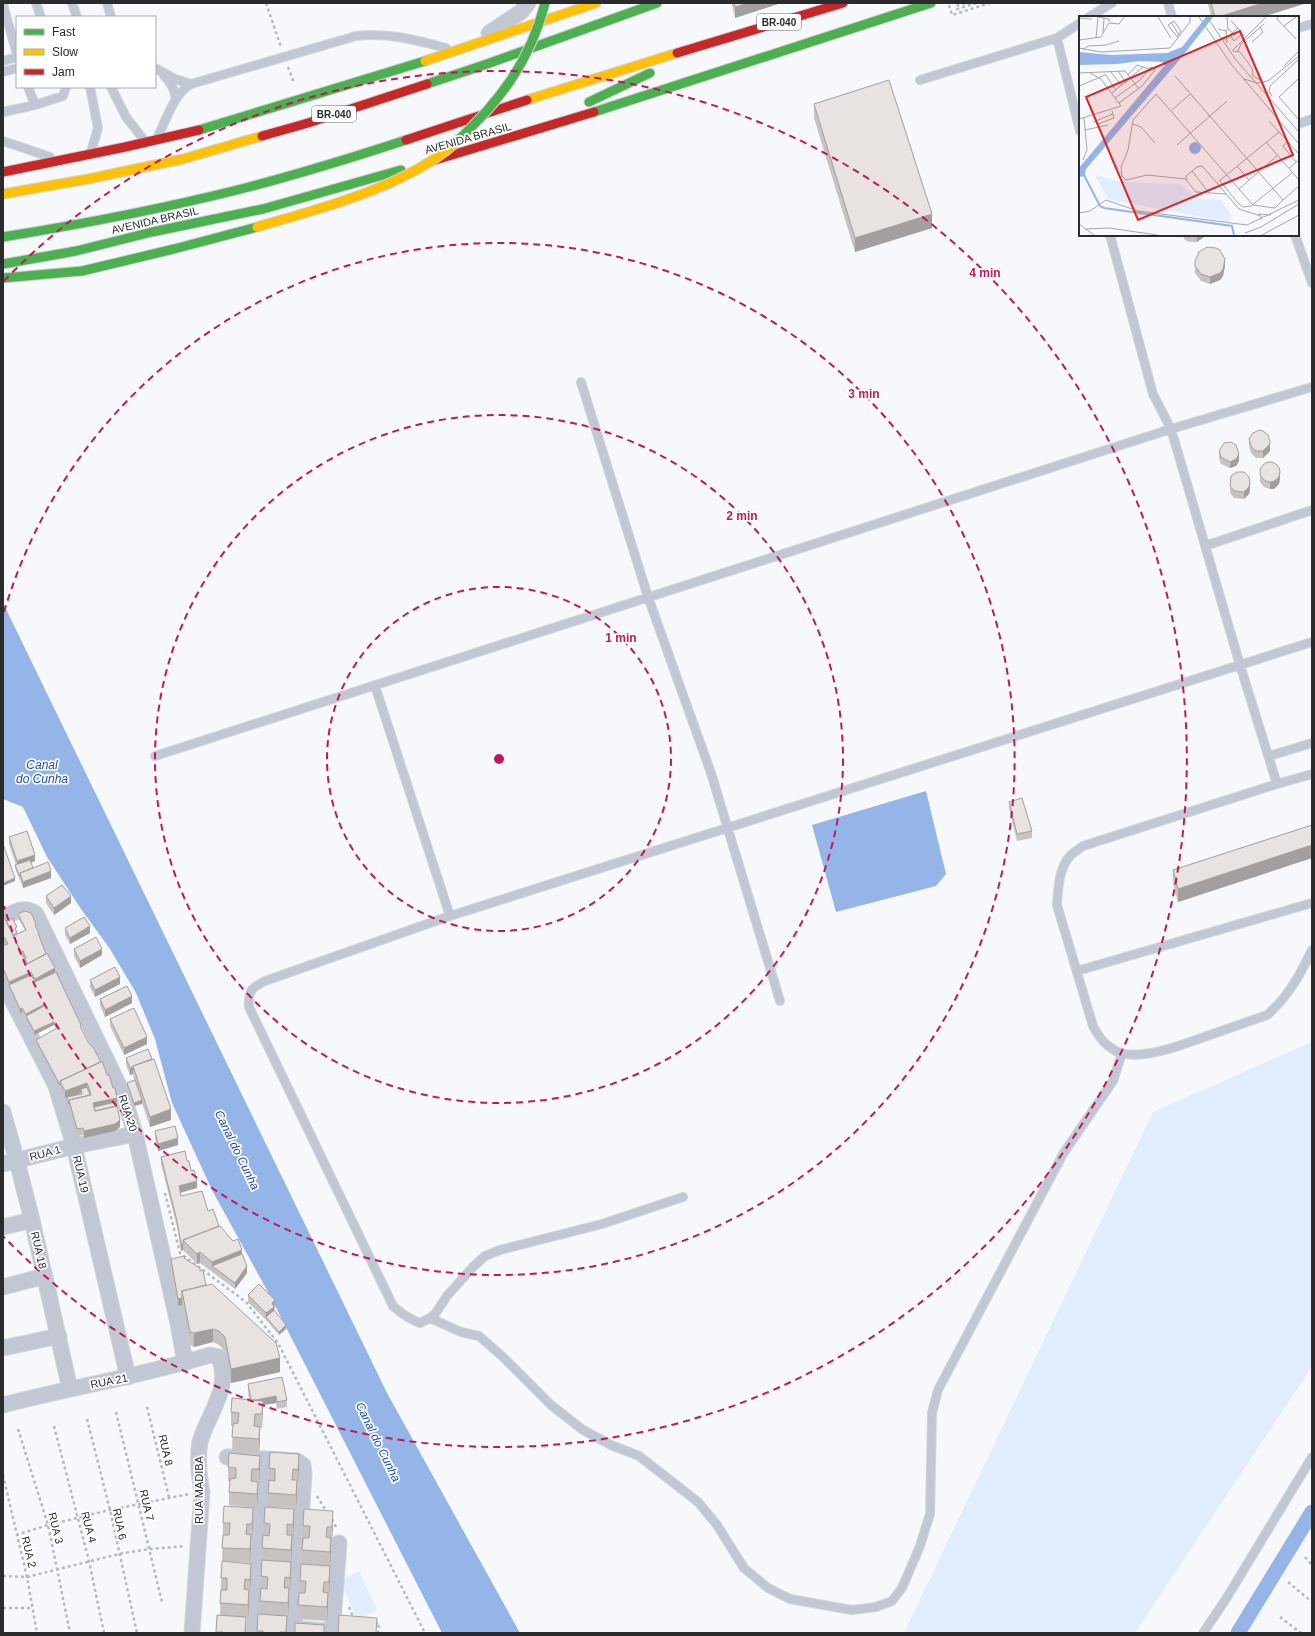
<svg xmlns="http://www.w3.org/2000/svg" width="1315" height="1636" font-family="Arial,sans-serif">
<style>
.green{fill:#e1ecfd}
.water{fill:#95b5e8}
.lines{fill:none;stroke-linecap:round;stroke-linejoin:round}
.canal{stroke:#95b5e8;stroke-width:15}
.lane-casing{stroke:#d2d3d6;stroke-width:10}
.street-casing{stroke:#d2d3d6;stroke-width:17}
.fast-casing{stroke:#d2d3d6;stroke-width:11}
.slow-casing{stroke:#d2d3d6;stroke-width:11}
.jam-casing{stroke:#d2d3d6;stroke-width:11}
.path{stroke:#b4b8c0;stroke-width:2.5;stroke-dasharray:3 3;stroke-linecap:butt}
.lane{stroke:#c2c8d3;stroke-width:8}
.street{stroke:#c2c8d3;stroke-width:15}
.fast{stroke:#4caf50;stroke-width:9}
.slow{stroke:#ffc107;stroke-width:9}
.jam{stroke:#c62828;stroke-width:9}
.fast-bridge-casing{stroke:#d2d3d6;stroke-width:11;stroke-linecap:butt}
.slow-bridge-casing{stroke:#d2d3d6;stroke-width:11;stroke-linecap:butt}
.fast-bridge{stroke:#4caf50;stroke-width:9}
.slow-bridge{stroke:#ffc107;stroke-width:9}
.wall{fill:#c8c3c2;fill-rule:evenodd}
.shaded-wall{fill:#a29f9e}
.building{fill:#e8e3e1;stroke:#a29f9e}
.ring{fill:none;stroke:#c2185b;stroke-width:2;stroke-dasharray:7 5}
.labels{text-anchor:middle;stroke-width:3.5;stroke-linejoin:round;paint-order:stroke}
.shield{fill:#fff;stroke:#6a6b6c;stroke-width:1}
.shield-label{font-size:10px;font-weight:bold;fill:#2a2b2d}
.street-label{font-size:11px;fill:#2a2b2d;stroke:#fff}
.water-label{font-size:12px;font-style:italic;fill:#1b4fa3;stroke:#fff}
.inset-river{fill:none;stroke:#95b5e8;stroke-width:2}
.inset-road{fill:none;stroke:#a4a6a9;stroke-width:1}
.view{fill:#d62828;fill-opacity:0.15;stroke:#d62828;stroke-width:2}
.inset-edge{fill:none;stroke:#2a2b2d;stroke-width:2}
.centre{fill:#c2185b;stroke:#fff;stroke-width:2}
.ring-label{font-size:12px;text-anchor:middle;font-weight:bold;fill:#c2185b;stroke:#fff;stroke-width:3.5;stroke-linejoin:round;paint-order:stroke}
</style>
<rect width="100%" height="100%" fill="#f6f8fc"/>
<path class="green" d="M1312 1042V1367L1135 1633H904L1153 1112Z
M359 1571 377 1610 357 1619 340 1581Z"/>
<path class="water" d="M3 603 387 1393 520 1633H442L268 1292 213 1192 172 1103 155 1039 136 993 110 949 81 909 47 857 23 807 3 799Z
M926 791 946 874 936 886 836 912 812 825Z"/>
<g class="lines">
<path class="canal" d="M1238 1633 1312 1512"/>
<g class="lane-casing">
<path id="lane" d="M36 3 41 17
M72 3 77 17
M107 3 111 17
M1168 3 1172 17
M3 4 17 55
M1089 17 1112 3
M1298 28 1312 24
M1057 38 1080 131
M3 61 17 57
M155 68 175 79 191 84
M3 72 17 68
M164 76C171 83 174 88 176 99
M920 80 1057 38 1080 23
M28 87 35 105
M90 87 98 128 91 152
M111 87 126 117 144 140
M3 112 35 105 63 96 66 87
M1298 124 1312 119
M158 136C167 118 174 94 191 84L356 36C386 32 417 40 446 48
M3 141 50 157
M1110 235 1153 394 1171 429 1240 665 1277 784
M1295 235 1312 283
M581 382 648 597 711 773 780 1001
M1205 546 1312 510
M375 686 450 916
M155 756 1171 429 1312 387
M1269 756 1312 743
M1312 774 1277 784 1083 846C1079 849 1074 852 1070 856 1059 868 1058 889 1057 905L1093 1026C1100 1039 1107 1048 1121 1053 1145 1060 1184 1044 1207 1036 1227 1029 1247 1022 1267 1015 1288 997 1300 975 1312 950
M1077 971 1312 903
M683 1197 602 1224 500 1250 485 1256 472 1268 447 1296 435 1314 430 1318 420 1323C409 1319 402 1314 393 1306L249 1007C248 991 251 988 265 981L450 916 1312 642
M430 1318 461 1332 479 1336 502 1356 551 1405 583 1430 611 1445 639 1456 698 1502 717 1525 744 1568 768 1588 790 1599 852 1610 876 1607 892 1601 902 1588 920 1546 930 1514 932 1413 938 1390 1063 1154 1113 1081 1122 1053
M1203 1633 1226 1599 1312 1457"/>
</g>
<g class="street-casing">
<path id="street" d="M489 33 521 12 528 3
M3 919C14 912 24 905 36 914L123 1094 135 1134 178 1323 185 1363
M3 982 56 1086 74 1146 128 1377
M3 1112 17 1161 32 1220 70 1389
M3 1164 74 1146 135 1134
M3 1227 32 1220
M3 1287 45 1276
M3 1348 59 1336
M3 1405C72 1387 142 1376 210 1355L219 1357C232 1389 208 1413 200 1442 197 1458 199 1476 202 1492L192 1633
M227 1457 297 1461 303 1465 304 1473 294 1628
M304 1629 336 1632
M254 1633 264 1459
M332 1633 339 1543"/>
</g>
<g class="fast-casing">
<path id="fast" d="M427 84 487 64 657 3
M589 102 650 73
M594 112 931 3
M199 130 425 61
M3 237C83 224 162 209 241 189 296 175 351 158 406 140
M3 264 76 251 152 232 263 209 401 170
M3 278 82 271"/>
</g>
<g class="slow-casing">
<path id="slow" d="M425 61 596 3
M527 100 677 53
M3 194 88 179 183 159 262 136"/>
</g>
<g class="jam-casing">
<path id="jam" d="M677 53 843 3
M262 136 308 123 427 84
M406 140 527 100
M432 161 594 112
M3 172 125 147 199 130"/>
</g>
<path class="path" d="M266 3 281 47
M965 3 956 6 957 9 977 3
M949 5 952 15 990 3
M288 67 294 83
M165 1193 180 1253 246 1302 278 1343 425 1633
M147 1407 169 1497
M116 1412 162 1602
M87 1419 110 1510 137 1633
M54 1426 89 1561 104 1633
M18 1429 48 1525 70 1633
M3 1475 27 1577 37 1633
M317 1496 328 1514
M332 1519 337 1529
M16 1535 48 1525 110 1510 189 1494
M1305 1557 1312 1565
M3 1576 27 1577 119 1554 149 1549 185 1546
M1288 1582 1312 1602
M349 1607 354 1619
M3 1608H32
M1280 1617 1301 1633
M375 1623H379L378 1633"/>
<use href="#lane" class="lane"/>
<use href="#street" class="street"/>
<use href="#fast" class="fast"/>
<use href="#slow" class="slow"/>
<use href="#jam" class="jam"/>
<g class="fast-bridge-casing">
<path id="fast-bridge" d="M454 144C498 104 530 62 545 3
M82 271 174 249 257 227"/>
</g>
<g class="slow-bridge-casing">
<path id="slow-bridge" d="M257 227C319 209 405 187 454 144"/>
</g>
<use href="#fast-bridge" class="fast-bridge"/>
<use href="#slow-bridge" class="slow-bridge"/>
</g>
<path class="wall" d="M732 3H781L735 18 732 5Z
M1208 3H1307L1262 17H1211Z
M814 104 932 228 855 252 814 118Z
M1182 235H1205L1204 237 1197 242H1189L1185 240Z
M1195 261 1225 266 1223 276 1220 280 1210 284 1201 281 1195 273Z
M1249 439 1270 448V451L1263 458H1256L1251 453 1249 446Z
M1219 451 1239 461 1236 466 1230 468 1221 464 1219 458Z
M1260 468 1280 478 1279 484 1274 489H1270L1264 487 1260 482Z
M1230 486 1250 490 1249 494 1244 499 1234 498 1230 493Z
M1009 802 1032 831V838L1017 841 1009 809Z
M1312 825V858L1178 902 1173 884V870Z
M9 837 35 861 31 863 33 868 51 878 23 888 15 868 16 865 9 844Z
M46 896 71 903 54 915 46 903Z
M18 914 36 928 39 936 46 954 117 1105H116L120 1127 115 1131 84 1138 83 1135 77 1136 69 1107 67 1098H65L36 1043V1040L56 1029 54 1025 34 1035 26 1020V1016L22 1012 20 1013 3 975V946L5 945 4 944 3 945V917L6 923V921L17 930 16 931 17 934 25 930 18 918ZM81 1093V1094L70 1097Z
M65 928 90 933 70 944 65 935Z
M74 949 102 955 80 968 74 956Z
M90 980 120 984 95 997 90 987Z
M100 999 132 1003 105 1017 100 1006Z
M110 1019 147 1044 124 1055 110 1026Z
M126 1058 152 1059 171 1120 150 1127 142 1103 134 1106 127 1086V1083L134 1080 133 1074 130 1075 126 1065Z
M155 1131 178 1145 158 1151 155 1138Z
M161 1157 187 1161 197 1188 180 1193 181 1196 208 1211 219 1226 242 1254 247 1273 235 1289 200 1263 197 1264 183 1250 181 1251 177 1227 161 1164Z
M171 1259H185L200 1271 206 1285 280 1372 231 1383 225 1351 219 1345 213 1342 194 1347 190 1345 182 1305 178 1306 171 1266Z
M248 1295 275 1307 274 1308V1310L286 1329 279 1335 266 1320 248 1302Z
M248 1384 287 1400V1407L277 1409 276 1403 263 1405 262 1428H260V1440L259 1453 232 1450 233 1426H231V1412L249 1400 248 1391Z
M228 1467 260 1469 259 1483H258V1495L257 1508 229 1505V1492L230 1481H228Z
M269 1468H299L298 1483H297V1494L296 1508 268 1507V1493L269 1480Z
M253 1522 252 1538H251L250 1563 222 1561 223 1523Z
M294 1522 293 1538H292L291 1562V1575L290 1591H289L288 1616H287V1633H257L258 1614H260V1601L261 1588 264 1523Z
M333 1525 332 1541H331L330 1566 302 1564 303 1526Z
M251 1577 250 1593H249L248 1618H246V1633H216L217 1615H220L221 1578Z
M330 1580 329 1596H328L327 1621 298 1619V1605L300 1593V1581Z"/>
<path class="shaded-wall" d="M749 3H781L735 18V7Z
M1263 3H1307L1262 17H1218Z
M932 214V228L855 252V238Z
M1197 235H1205L1204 237 1197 242Z
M1225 259V266L1223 276 1220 280 1210 284V277Z
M1270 441V451L1263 458V451Z
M1239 454V461L1236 466 1230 468V462Z
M1280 471V478L1279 484 1274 489H1270V483Z
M1250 483V490L1249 494 1244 499V492Z
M1312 845V858L1178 902V889Z
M35 855V861L17 868V861Z
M51 871V878L23 888V882Z
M15 878V881L3 886V883Z
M71 896V903L54 915V908Z
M90 926V933L70 944V938Z
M4 937V944L3 945V938Z
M102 949V955L80 968V961Z
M55 968V975L35 986V979Z
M31 972V979L9 985V982Z
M120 977V984L95 997V990Z
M132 996V1003L105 1017V1010Z
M45 1004V1008L26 1017V1014Z
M22 1008V1012L20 1013V1009Z
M54 1022V1025L34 1035V1031Z
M147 1037V1044L124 1055V1048Z
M133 1067V1074L130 1075V1068Z
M87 1083V1090L81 1089V1093L65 1098V1091Z
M117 1098V1105L94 1110 93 1103Z
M142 1100V1104L134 1106V1103Z
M171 1109V1120L150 1127V1117Z
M120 1120V1127L115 1131 84 1138V1131Z
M178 1138V1145L158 1151V1144Z
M197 1181V1188L179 1193V1186Z
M183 1243V1250L181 1251V1244Z
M242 1250V1260L212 1266V1262Z
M200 1252V1263L197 1264V1254Z
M247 1266V1273L235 1289V1283Z
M182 1298V1305L178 1306V1299Z
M275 1300 274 1314 266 1317V1313L272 1303Z
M286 1325V1329L279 1335V1332Z
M213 1329V1342L194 1347V1333Z
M280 1358V1372L231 1383V1369Z
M276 1396V1403L263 1405 262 1428V1414L251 1401Z
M260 1427V1440L259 1453V1439Z
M299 1454V1468L298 1483V1470Z
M260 1456V1469L259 1483V1469Z
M297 1480V1494L296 1508V1495Z
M258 1482V1495L257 1508V1494Z
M253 1508V1522L252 1538V1524Z
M294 1509V1522L293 1538V1525Z
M333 1511V1525L332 1541V1527Z
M251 1535V1548L250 1563V1549Z
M292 1535V1549L291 1563V1550Z
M331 1538V1551L330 1566V1552Z
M291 1562V1575L290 1591V1578Z
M251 1564V1577L250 1593V1580Z
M330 1566V1580L329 1596V1582Z
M289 1588V1602L288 1616V1603Z
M249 1590V1604L248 1618V1605Z
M328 1593V1606L327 1621V1607Z
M287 1616V1633H286Z
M246 1617V1633H245Z"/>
<path class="building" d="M734 3H749L735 7Z
M1211 3H1263L1218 17H1215Z
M889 80 932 214 855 238 814 104Z
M1207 247 1216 248 1220 250 1225 259 1223 269 1220 273 1210 277 1201 274 1195 266V261L1199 252Z
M1259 430 1263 431 1268 435 1270 441V444L1263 451H1256L1251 446 1249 439 1253 433Z
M1231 442 1236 445 1239 454 1236 459 1230 462 1221 457 1219 451 1224 443Z
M1260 472a10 10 0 1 1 20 0a10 10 0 1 1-20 0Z
M1237 472H1244L1249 477 1250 483 1249 487 1244 492 1234 491 1230 486 1231 476Z
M1022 798 1032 831 1017 834 1009 802Z
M1312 825V845L1178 889 1173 870Z
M27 831 35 855 17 861 9 837Z
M3 844 15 878 3 883Z
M30 860 33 868 20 873V877L15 865Z
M48 862 51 871 23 882 20 873Z
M62 885 71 896 54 908 46 896Z
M25 911 31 913 36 924 35 925 39 933H38L46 954 27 964 25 959 26 958 23 951 21 952 13 936 26 930 18 914Z
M3 917H4L27 964 47 953 55 968 35 979 31 972 9 982 3 968V946L8 944 4 937 3 938Z
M84 917 90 926 70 938 65 928Z
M12 918 17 927 15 928 17 933 13 935 6 921Z
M96 937 102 949 80 961 74 949Z
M115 967 120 977 95 990 90 980Z
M56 972 81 1025 80 1026 88 1042 94 1049 101 1062 60 1081V1085L36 1040 57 1028 54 1022 34 1031 26 1016 46 1005 45 1004 26 1014 22 1008 20 1009 9 985 31 975 35 982Z
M127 986 132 996 105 1010 100 999Z
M134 1008 147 1037 124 1048 110 1019Z
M148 1049 152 1059 133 1066V1067L130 1068 126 1058Z
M154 1059 171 1109 150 1117 133 1066Z
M102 1061 107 1075H109L113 1088H115L117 1098 93 1103 95 1111 117 1106 120 1120 115 1124 84 1131 83 1128 77 1129 69 1100 91 1095 89 1088 87 1083 65 1091 60 1081Z
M135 1080 142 1100 134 1103 127 1083Z
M87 1087 90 1095 69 1100V1104L67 1097 82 1094 81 1089Z
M115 1102 116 1106 95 1111 94 1107Z
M175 1126 178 1138 158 1144 155 1131Z
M185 1151 187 1161H189L191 1171 194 1170 197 1181 179 1186 181 1196 202 1191 208 1211 213 1209 219 1226 183 1240V1243L181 1244 177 1221 161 1157Z
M220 1226 233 1241 238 1239 242 1250 212 1262 200 1252 197 1254 183 1240Z
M242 1254 247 1266 235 1283 212 1266Z
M184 1256 185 1259 200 1268V1271L203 1270 206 1285 182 1291V1298L178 1299 171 1259Z
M212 1284 276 1343 280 1358 231 1369 225 1337 219 1331 213 1329 194 1333 190 1332 182 1291Z
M259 1284 275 1300 272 1303 274 1307 266 1313 248 1295Z
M274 1310 286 1325 279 1332 266 1317Z
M282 1377 287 1400 277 1402 276 1396 256 1400H251L248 1384Z
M232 1398 263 1401 262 1414H255L254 1426 260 1427 259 1439 232 1437 233 1424 238 1423 239 1413 231 1412Z
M270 1452 299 1454 298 1470 293 1469 292 1480H297L296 1495 268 1493 269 1480 275 1481V1469L269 1468Z
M229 1453 260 1456 259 1469H252L251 1481 258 1482 257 1494 229 1492 230 1479 236 1478V1468L228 1467Z
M224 1506 253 1508 252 1524H247L246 1534 251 1535 250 1549 222 1548 223 1535H229L230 1523H223Z
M265 1507 294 1509 293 1525 287 1524V1535H292L291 1550 262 1548 263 1535 269 1536 270 1524 264 1523Z
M304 1509 333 1511 332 1527H327L326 1537 331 1538 330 1552 302 1550 303 1538H309L310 1526H303Z
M262 1560 291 1562 290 1578 285 1577 284 1588H289L288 1603 260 1601 261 1588 267 1589 268 1577 261 1576Z
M222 1561 251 1564 250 1580 245 1579 244 1589 249 1590 248 1605 220 1603 221 1590H227V1578H221Z
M301 1564 330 1566 329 1582H324L323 1592 328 1593 327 1607 298 1605 299 1593H305L306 1581H300Z
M258 1614 287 1616 286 1632H280V1633H263V1631H257Z
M217 1615 246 1617 245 1633H222L223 1632H216Z
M339 1615 377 1618 376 1633H338Z
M295 1623 324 1625V1633H295Z"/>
<g class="ring">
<circle cx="499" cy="759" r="172"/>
<circle cx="499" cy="759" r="344"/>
<path d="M4 612A516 516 0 1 1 4 906"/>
<path d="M4 281A688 688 0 1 1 4 1237"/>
</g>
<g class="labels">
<g class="shield">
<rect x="757" y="14" width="44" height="16" rx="3"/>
<rect x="312" y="106" width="44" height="16" rx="3"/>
</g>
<g class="shield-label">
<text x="779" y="26">BR-040</text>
<text x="334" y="118">BR-040</text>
</g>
<g class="street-label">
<text transform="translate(468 138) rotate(-16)" y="4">AVENIDA BRASIL</text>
<text transform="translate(155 220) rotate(-13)" y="4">AVENIDA BRASIL</text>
<text transform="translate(128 1113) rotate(72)" y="4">RUA 20</text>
<text transform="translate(45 1153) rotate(-15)" y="4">RUA 1</text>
<text transform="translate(81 1174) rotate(77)" y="4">RUA 19</text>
<text transform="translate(39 1250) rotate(77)" y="4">RUA 18</text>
<text transform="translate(109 1381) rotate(-11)" y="4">RUA 21</text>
<text transform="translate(166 1450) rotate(77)" y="4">RUA 8</text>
<text transform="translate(199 1490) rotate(-90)" y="4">RUA MADIBA</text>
<text transform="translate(147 1505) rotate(77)" y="4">RUA 7</text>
<text transform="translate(120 1524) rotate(78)" y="4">RUA 6</text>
<text transform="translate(89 1527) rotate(75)" y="4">RUA 4</text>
<text transform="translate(56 1528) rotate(76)" y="4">RUA 3</text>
<text transform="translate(29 1552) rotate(76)" y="4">RUA 2</text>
</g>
<g class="water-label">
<text x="42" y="769">Canal<tspan x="42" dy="14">do Cunha</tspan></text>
<text transform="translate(237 1150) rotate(64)" y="4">Canal do Cunha</text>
<text transform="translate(378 1442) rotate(64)" y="4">Canal do Cunha</text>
</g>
</g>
<g transform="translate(1079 16)">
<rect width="220" height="220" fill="#f6f8fc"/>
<path d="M16 159 43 166 102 168 117 182 142 184 153 200 150 206 29 183Z" fill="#e1ecfd"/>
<path d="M127 1H134L102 42 7 153 6 160 0 161V152L86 49 83 46 61 45 38 48 0 49V36L32 39 88 37 103 31ZM110 132a6 6 0 1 1 12 0a6 6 0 1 1-12 0Z" fill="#95b5e8"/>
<path class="inset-river" d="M5 159 21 190 25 192 153 210 155 219"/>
<path class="inset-road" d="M19 1 30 3V6M79 1 92 22M120 1 152 48 220 128M128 1 157 44 220 116M148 1 149 13M199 1 198 3 217 23M0 2 13 3M95 5 102 15 98 21 89 9ZM152 5 159 12 163 17V18L155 25 151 19 159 12M92 6 100 19M205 10 217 1M139 13 147 15 150 13 156 20M147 15 148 27M24 17 25 2M17 22 19 1M0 24 22 21 30 7 40 8 45 1M173 26 184 16 181 11M0 32 22 36 91 32 111 6V1M4 34 9 30 27 29 40 25M153 35 187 1M154 35 161 36 173 52 174 60 183 65M159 35 162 28 185 8M205 50 220 35M31 55 43 70M39 55 47 67M0 57 46 55 60 73M26 58 37 74M49 59 58 49 70 53M96 60 204 184 220 170M220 62 200 81 220 104M165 63 178 67 189 65 220 40M0 70 26 59M33 77 64 51M193 80 190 75 191 70 220 43M36 82 61 64 72 51 76 54 63 70 40 87M93 94 111 78M0 103 42 90 22 63 11 57M190 105 220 138M14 106 34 98M19 108 35 102 33 95M54 108 62 111 76 127M6 114 29 109M209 124 204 130 217 146M187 126 220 164M98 129 148 85M4 144 8 134 5 102M158 150 170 164M210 152 220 144M113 155 130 177M107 163 68 159 47 164 43 160 42 151 49 134 54 104 77 78 174 189 196 192 204 184M140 165 200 116M141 165 159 187 164 191 172 190 213 157M160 173 199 139M147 178 117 176 108 165 107 160 118 151 123 150 138 167 160 193 182 200V204M0 197 11 195 27 184 59 195 168 209 220 184M179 198 192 199M0 208 15 219M6 213 30 212 78 219M166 217 182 211 220 188M183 219 220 199"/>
<path class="view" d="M161 15 214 139 59 204 7 81Z"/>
<rect width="220" height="220" class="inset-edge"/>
</g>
<circle cx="499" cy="759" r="6" class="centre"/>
<g class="ring-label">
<text x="985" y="277">4 min</text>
<text x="864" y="398">3 min</text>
<text x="742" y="520">2 min</text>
<text x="621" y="642">1 min</text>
</g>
<rect width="1315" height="1636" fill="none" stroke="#2a2b2d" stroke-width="8"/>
<rect x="16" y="16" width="140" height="72" fill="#ffffff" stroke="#aaaaab"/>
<rect x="24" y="29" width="20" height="6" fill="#4caf50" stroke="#aaaaab"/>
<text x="52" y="36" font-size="12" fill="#2a2b2d">Fast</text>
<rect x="24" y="49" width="20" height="6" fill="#ffc107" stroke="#aaaaab"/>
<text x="52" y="56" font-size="12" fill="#2a2b2d">Slow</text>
<rect x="24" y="69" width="20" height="6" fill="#c62828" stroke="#aaaaab"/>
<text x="52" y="76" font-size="12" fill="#2a2b2d">Jam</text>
</svg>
